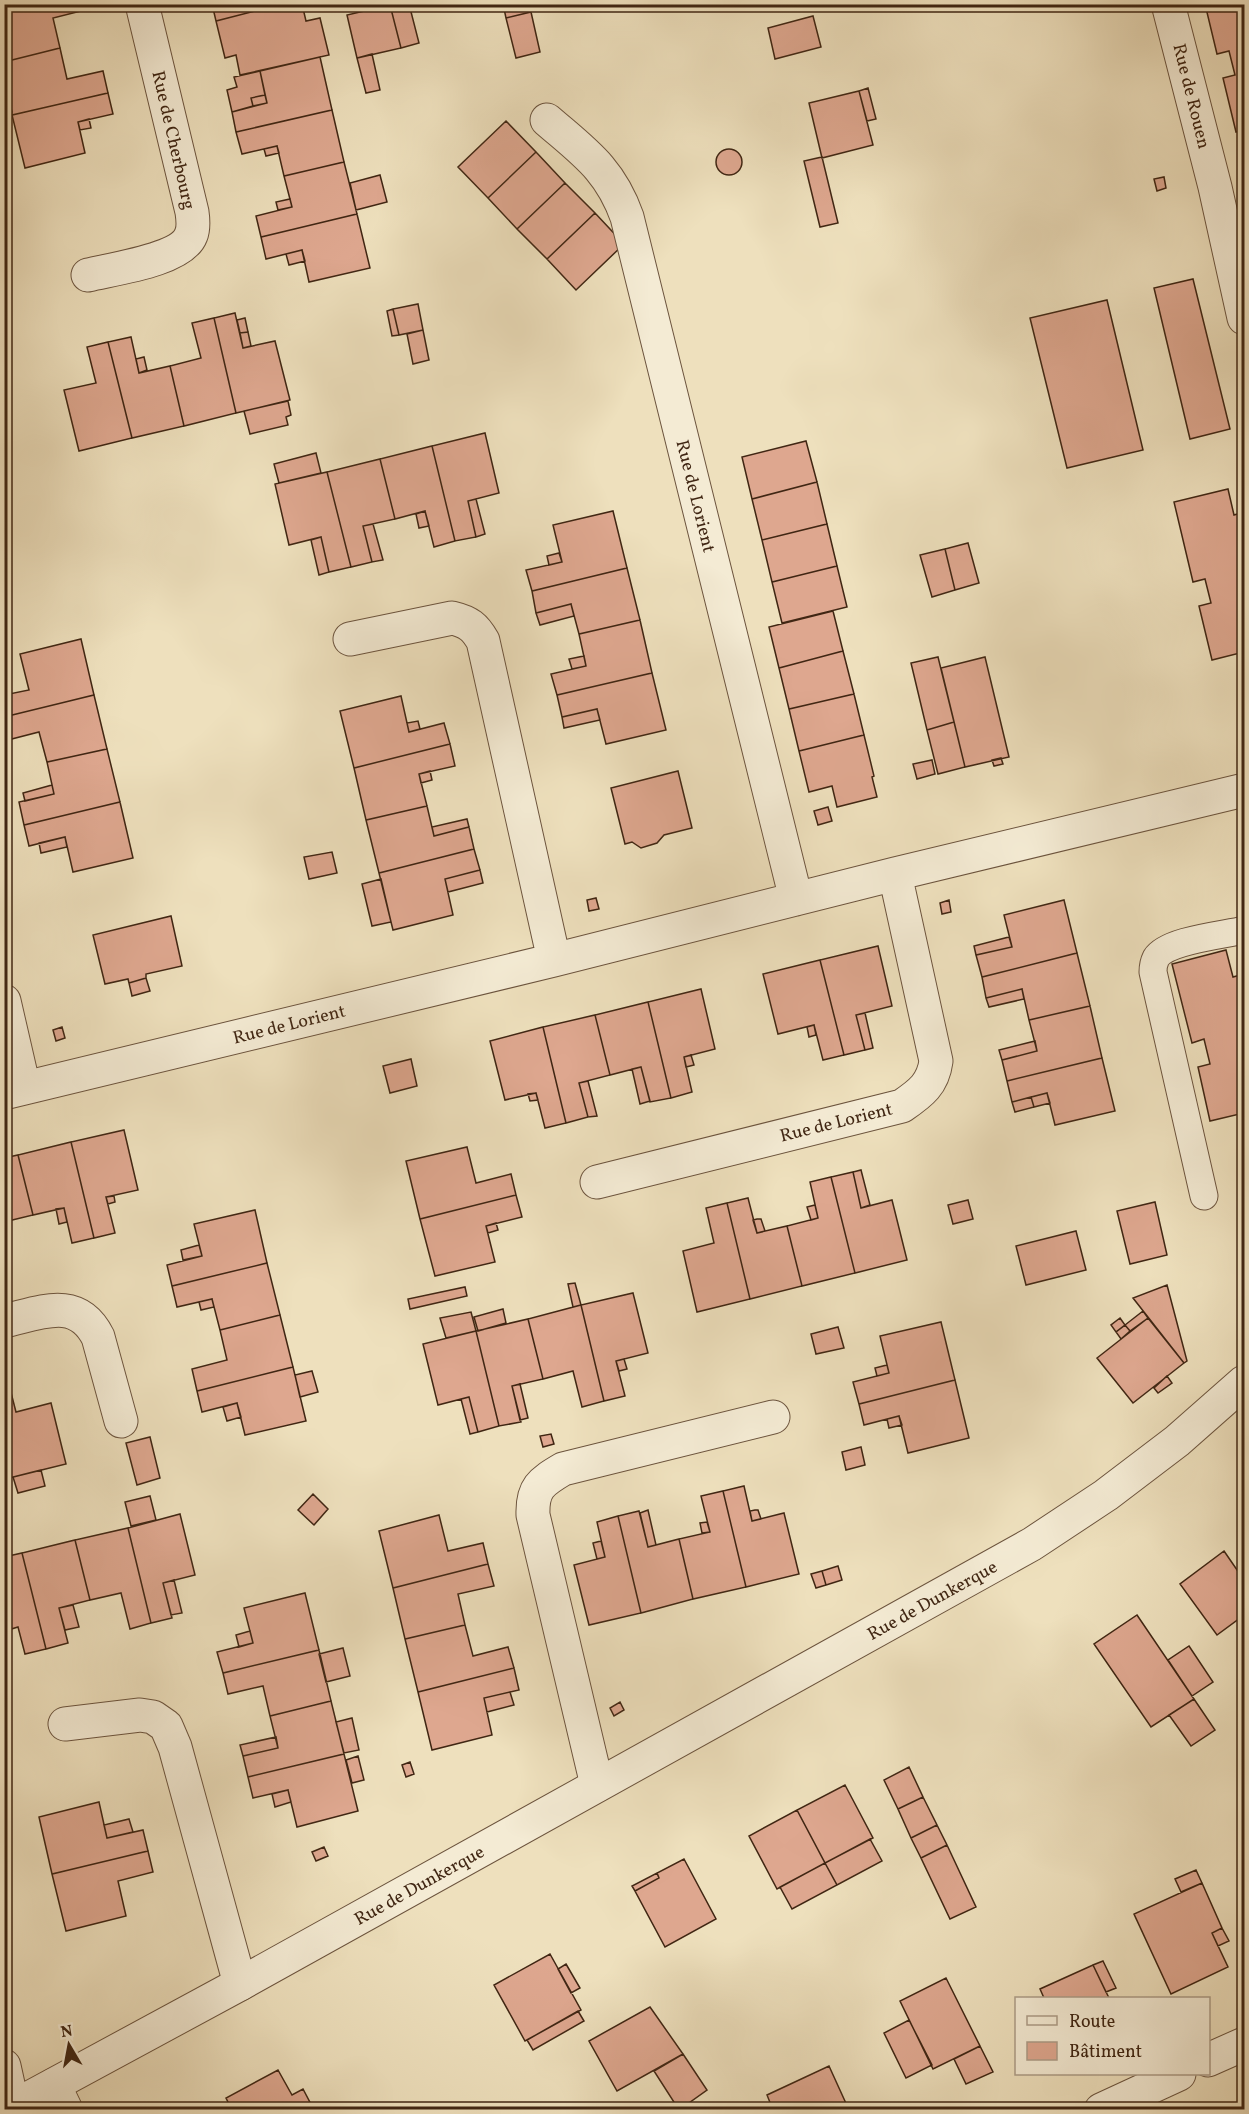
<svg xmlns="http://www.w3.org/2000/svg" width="1249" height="2114" font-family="Vollkorn,serif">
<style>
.building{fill:#dea78f;stroke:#402613;stroke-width:1.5}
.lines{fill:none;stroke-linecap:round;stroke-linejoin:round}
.service-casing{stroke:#6c543e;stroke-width:29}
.minor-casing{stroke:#6c543e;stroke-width:35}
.tertiary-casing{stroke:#6c543e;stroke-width:35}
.service{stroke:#f4ebd4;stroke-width:27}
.minor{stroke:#f4ebd4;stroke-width:33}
.tertiary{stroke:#f4ebd4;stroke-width:33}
.labels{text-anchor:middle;stroke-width:4.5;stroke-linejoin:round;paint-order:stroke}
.street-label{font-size:18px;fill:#402613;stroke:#f4ebd4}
</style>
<rect width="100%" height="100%" fill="#eee0bd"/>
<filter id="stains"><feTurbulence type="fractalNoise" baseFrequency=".00333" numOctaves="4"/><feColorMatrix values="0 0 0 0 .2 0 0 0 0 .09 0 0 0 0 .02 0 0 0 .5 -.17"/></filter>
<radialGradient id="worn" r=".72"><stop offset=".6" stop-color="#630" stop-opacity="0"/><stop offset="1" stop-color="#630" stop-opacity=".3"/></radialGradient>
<path class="building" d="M10 4H88L89 9 53 18 60 48 4 62V6Z
M212 4H283L216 21Z
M283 4H302L306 21 320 18 329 55 240 75 236 55 225 58 216 21Z
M409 4 419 43 401 48 391 9Z
M503 4H529L531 12 506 18Z
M1049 4H1073L1050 10Z
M1205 4H1244V130L1236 132 1223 78 1235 75 1229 51 1217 54Z
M390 5 401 48 357 58 347 15Z
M531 12 540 52 516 58 506 18Z
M813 16 821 47 775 59 768 28Z
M60 48 67 79 103 71 108 93 12 115 4 81V62Z
M372 54 380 90 366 93 357 58Z
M320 57 332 110 236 132 232 112 267 103 260 71Z
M260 71 265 95 251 98 253 106 232 112 227 90 237 87 234 77Z
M4 83 12 112 4 114Z
M868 88 876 119 867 121 859 91Z
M859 91 873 145 822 158 809 103Z
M108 93 113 114 78 122 85 153 25 168 12 115Z
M265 95 267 103 253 106 251 98Z
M332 110 344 162 284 176 277 146 242 154 236 132Z
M89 119 91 128 80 130 78 122Z
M506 121 536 152 488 198 458 167Z
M277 146 279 153 266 156 264 149Z
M716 162a13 13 0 1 1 26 0a13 13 0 1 1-26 0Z
M536 152 565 183 517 229 488 198Z
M822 157 838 223 820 227 804 161Z
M344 162 357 214 261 237 256 216 292 207 284 176Z
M380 175 387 202 356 210 350 183Z
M1164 177 1166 188 1157 191 1154 179Z
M565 183 595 213 547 259 517 229Z
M290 199 292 207 278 210 276 202Z
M595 213 624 244 576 290 547 259Z
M357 214 370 268 309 282 302 250 266 259 261 237Z
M302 250 305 261 289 265 286 254Z
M1193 279 1230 429 1190 439 1154 288Z
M1107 300 1143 450 1067 468 1030 318Z
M418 304 423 330 399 335 393 309Z
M393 309 399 335 392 336 387 311Z
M235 313 243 348 275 341 290 400 236 413 214 318Z
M214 318 236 413 184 426 170 366 201 358 192 323Z
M245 318 248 332 240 333 237 320Z
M423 330 429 360 413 364 407 334Z
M248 332 251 346 243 348 240 333Z
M131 337 139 373 170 366 184 426 132 438 108 342Z
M108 342 132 438 79 451 64 390 96 383 87 347Z
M144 357 147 370 139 373 136 359Z
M288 401 291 415 286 417 288 425 250 434 244 411Z
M485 433 499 493 468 501 476 537 455 541 432 446Z
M806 441 817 482 752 499 742 457Z
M432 446 455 541 434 547 425 511 395 519 380 459Z
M316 453 321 473 279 483 274 464Z
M380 459 395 519 363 526 372 562 351 567 327 472Z
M327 472 351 567 329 572 321 537 289 545 275 484Z
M817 482 827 524 762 540 752 499Z
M1228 489 1234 515 1244 512V652L1212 660 1199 606 1211 603 1205 579 1193 582 1174 502Z
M476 499 485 534 476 537 468 501Z
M425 511 429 526 419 528 416 514Z
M613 511 627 568 532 591 526 570 562 562 553 525Z
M373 524 383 560 372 562 363 526Z
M827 524 837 566 772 582 762 540Z
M321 537 329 572 319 575 311 540Z
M968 543 979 583 955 590 945 549Z
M945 549 955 590 932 597 920 555Z
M559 553 562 562 549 565 547 556Z
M837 566 847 607 782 623 772 582Z
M627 568 640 620 579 634 571 604 536 613 532 591Z
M571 604 574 616 540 625 536 613Z
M833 611 843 651 779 668 769 627Z
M640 620 652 673 557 695 551 674 586 666 579 634Z
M81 639 94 695 4 717V695L29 690 20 654Z
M843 651 854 694 789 709 779 668Z
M584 656 586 666 572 669 569 659Z
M938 657 954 722 927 730 911 663Z
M985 657 1009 757 965 767 941 668Z
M652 673 666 730 606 744 597 709 562 717 557 695Z
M854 694 864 735 799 751 789 709Z
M94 695 107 749 47 762 39 732 4 741V717Z
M401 696 409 732 444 723 450 744 354 768 340 711Z
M597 709 600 720 564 728 562 717Z
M418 721 420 729 409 732 407 723Z
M954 722 965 767 938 774 927 730Z
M864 735 874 776 872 777 877 797 837 807 832 786 809 792 799 751Z
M450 744 455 766 419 774 427 806 366 820 354 768Z
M107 749 120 802 24 825 19 802 54 794 47 762Z
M1001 758 1003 764 994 766 992 760Z
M932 760 935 774 917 779 913 764Z
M430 771 432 780 421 783 419 774Z
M678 771 692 828 664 835 657 843 641 848 632 842 625 844 611 788Z
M52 785 54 794 25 801 23 793Z
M120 802 133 858 73 872 65 837 29 846 24 825Z
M427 806 434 836 469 827 474 849 379 873 366 820Z
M828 807 832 821 818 825 814 811Z
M467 819 469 827 434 836 432 827Z
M65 837 67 847 41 853 39 843Z
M474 849 480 870 445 879 453 915 393 930 379 873Z
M332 852 337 873 309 879 304 857Z
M480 870 483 883 448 892 445 879Z
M381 879 391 922 372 926 362 884Z
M596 898 599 909 589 911 587 900Z
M949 900 951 912 942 914 940 903Z
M1064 900 1077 953 982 977 976 955 1012 947 1004 915Z
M171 916 182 966 146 974V978L129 983 128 979 105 984 93 935Z
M1009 937 1012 947 976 955 974 946Z
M878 946 892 1006 856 1015 865 1050 844 1055 820 960Z
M1226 950 1233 977 1244 974V1113L1210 1121 1198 1067 1210 1064 1204 1039 1192 1043 1172 964Z
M1077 953 1090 1006 1029 1020 1022 989 986 998 982 977Z
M820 960 844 1055 823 1060 814 1025 778 1034 763 974Z
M146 978 150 991 132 996 129 983Z
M701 989 715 1049 684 1057 692 1092 671 1098 648 1002Z
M1022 989 1024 999 989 1007 986 998Z
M648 1002 671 1098 650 1102 641 1067 610 1075 595 1015Z
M1090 1006 1102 1058 1007 1081 1002 1060 1037 1051 1029 1020Z
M865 1013 873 1048 865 1050 856 1015Z
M595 1015 610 1075 579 1083 588 1117 566 1123 543 1027Z
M814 1025 816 1035 809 1037 807 1027Z
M62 1027 65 1038 56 1041 53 1030Z
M543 1027 566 1123 545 1128 536 1093 505 1100 490 1041Z
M1035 1041 1037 1051 1002 1060 999 1050Z
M691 1055 694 1065 686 1067 684 1057Z
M1102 1058 1115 1111 1055 1125 1047 1093 1012 1102 1007 1081Z
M411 1059 417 1086 390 1093 383 1066Z
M641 1067 650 1101 640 1104 632 1069Z
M588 1081 597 1116 588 1117 579 1083Z
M536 1093 538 1100 530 1101 528 1094Z
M1047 1093 1050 1103 1034 1107 1031 1097Z
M1031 1097 1034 1107 1015 1112 1012 1102Z
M124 1130 138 1190 106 1197 115 1233 94 1238 71 1142Z
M71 1142 94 1238 72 1243 64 1208 33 1215 18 1155Z
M467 1147 476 1183 511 1174 516 1195 420 1219 406 1161Z
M18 1155 33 1215 4 1222V1158Z
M861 1170 870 1205 861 1208 853 1172Z
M853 1172 861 1208 892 1200 907 1260 855 1273 831 1177Z
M831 1177 855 1273 802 1286 787 1226 818 1218 810 1182Z
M516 1195 522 1217 486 1226 495 1262 435 1276 420 1219Z
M114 1196 115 1202 108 1204 106 1197Z
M748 1198 757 1233 787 1226 802 1286 750 1299 727 1203Z
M968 1200 973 1219 953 1224 948 1205Z
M1155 1202 1167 1255 1130 1264 1117 1211Z
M727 1203 750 1299 697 1312 683 1251 714 1243 706 1208Z
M815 1205 818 1218 811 1220 807 1207Z
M64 1208 67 1222 59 1224 56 1209Z
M255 1210 267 1263 172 1286 167 1265 202 1256 194 1224Z
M757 1219H761L765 1231 757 1233 753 1220Z
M496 1223 498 1230 488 1233 486 1226Z
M1076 1231 1086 1270 1026 1285 1016 1246Z
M4 1233 11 1258 4 1259Z
M199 1245 202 1256 183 1260 181 1250Z
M267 1263 280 1315 220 1330 212 1299 177 1307 172 1286Z
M575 1283 581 1305 573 1307 568 1284Z
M1167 1285 1187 1361 1184 1363 1133 1298Z
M465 1287 467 1296 410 1309 408 1299Z
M633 1293 648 1353 616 1361 625 1396 604 1401 581 1305Z
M212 1299 214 1307 201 1310 199 1302Z
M581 1305 604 1401 582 1407 573 1371 543 1379 528 1319Z
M503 1309 506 1323 478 1331 474 1317Z
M1143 1311 1148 1318 1130 1331 1125 1325Z
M471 1312 476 1331 446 1338 440 1318Z
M280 1315 293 1367 197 1391 192 1369 227 1360 220 1330Z
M1120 1318 1125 1325 1116 1332 1111 1325Z
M1148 1318 1184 1363 1133 1403 1097 1358Z
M528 1319 543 1379 512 1386 521 1422 499 1426 476 1331Z
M941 1322 955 1380 859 1404 853 1382 889 1373 880 1336Z
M1125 1325 1130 1331 1121 1339 1116 1332Z
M838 1327 844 1348 816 1354 811 1334Z
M476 1331 499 1426 478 1432 469 1397 438 1405 423 1344Z
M624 1359 627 1369 619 1371 616 1361Z
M887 1365 889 1373 877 1376 875 1368Z
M293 1367 306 1421 245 1435 237 1403 202 1412 197 1391Z
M312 1371 318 1392 300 1397 295 1375Z
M1167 1376 1172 1383 1158 1393 1154 1388Z
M7 1377 16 1412 51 1403 66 1464 9 1478 4 1459V1378Z
M955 1380 969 1438 908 1453 899 1416 864 1425 859 1404Z
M520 1384 528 1418 520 1420 512 1386Z
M469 1397 478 1432 470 1434 461 1399Z
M237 1403 241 1417 227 1421 223 1407Z
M899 1416 902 1425 889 1428 887 1419Z
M551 1434 554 1444 543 1447 540 1436Z
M150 1437 160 1478 137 1485 126 1443Z
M861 1447 865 1465 846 1470 842 1452Z
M4 1459 9 1478 4 1479Z
M41 1470 45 1486 18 1493 13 1477Z
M744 1486 752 1521 784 1513 799 1574 746 1587 723 1491Z
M723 1491 746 1587 693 1599 679 1539 710 1532 701 1496Z
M313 1494 328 1509 314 1525 298 1510Z
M150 1496 156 1520 131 1526 125 1502Z
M648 1510 656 1545 648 1547 640 1513Z
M755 1510H758L761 1519 752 1521 750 1511Z
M639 1511 648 1547 679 1539 693 1599 641 1613 618 1516Z
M180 1514 195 1575 163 1583 172 1618 151 1623 128 1528Z
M439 1515 448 1551 483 1543 488 1564 393 1588 379 1531Z
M618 1516 641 1613 589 1625 574 1565 605 1557 597 1522Z
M707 1522 710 1532 702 1533 700 1523Z
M128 1528 151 1623 130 1629 121 1593 90 1600 75 1540Z
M75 1540 90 1600 59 1608 68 1643 46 1649 22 1553Z
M601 1541 605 1557 597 1559 593 1543Z
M1224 1551 1244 1580V1615L1217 1635 1180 1584Z
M22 1553 46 1649 25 1654 18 1627 8 1630 4 1621V1557Z
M488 1564 494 1586 458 1594 465 1625 405 1639 393 1588Z
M1244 1565V1580L1237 1570Z
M838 1566 842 1580 826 1585 822 1571Z
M822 1571 826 1585 816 1588 811 1574Z
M174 1580 182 1613 171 1615 163 1583Z
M305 1593 319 1650 223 1673 217 1652 253 1643 244 1608Z
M73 1605 79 1627 65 1630 59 1608Z
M1137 1615 1194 1699 1151 1727 1094 1644Z
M465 1625 473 1656 508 1647 514 1668 418 1692 405 1639Z
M250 1631 253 1643 239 1647 236 1635Z
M1189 1646 1213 1682 1192 1696 1168 1660Z
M343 1648 350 1676 326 1682 319 1654Z
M319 1650 331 1701 270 1716 263 1686 228 1694 223 1673Z
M514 1668 519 1690 484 1698 492 1735 432 1750 418 1692Z
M510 1692 514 1705 487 1712 484 1698Z
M1194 1699 1215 1730 1191 1746 1169 1715Z
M331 1701 344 1754 248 1777 243 1756 278 1748 270 1716Z
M620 1702 624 1710 614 1716 610 1708Z
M352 1718 359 1750 344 1753 336 1722Z
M276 1737 278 1748 243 1756 240 1745Z
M344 1754 358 1811 297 1827 288 1790 253 1798 248 1777Z
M358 1756 364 1780 352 1783 346 1760Z
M410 1762 414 1774 406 1777 402 1765Z
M909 1767 923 1797 898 1809 884 1780Z
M845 1785 873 1838 825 1863 797 1810Z
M288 1790 291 1802 275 1807 272 1794Z
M923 1797 937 1825 911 1838 898 1809Z
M99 1802 107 1838 143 1830 148 1851 52 1874 39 1817Z
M797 1810 825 1863 777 1889 749 1836Z
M129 1819 133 1832 107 1838 104 1825Z
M937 1825 947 1845 921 1858 911 1838Z
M870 1839 882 1861 837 1885 825 1863Z
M947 1845 976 1907 950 1919 921 1858Z
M324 1847 328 1856 316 1861 312 1852Z
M148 1851 153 1872 118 1881 126 1916 66 1931 52 1874Z
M684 1859 716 1919 665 1947 635 1891 659 1878 657 1873Z
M825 1863 837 1885 792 1909 780 1887Z
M1196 1870 1202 1883 1181 1892 1175 1879Z
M657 1873 659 1878 635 1891 632 1886Z
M1202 1883 1222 1928 1212 1933 1228 1967 1171 1994 1134 1914Z
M1222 1928 1229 1941 1218 1946 1212 1933Z
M550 1954 581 2010 525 2041 494 1985Z
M1103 1961 1116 1988 1106 1992 1093 1965Z
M566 1964 580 1988 571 1993 558 1969Z
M1093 1965 1109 1998H1044L1040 1989Z
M946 1978 980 2046 933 2069 900 2001Z
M650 2007 683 2054 617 2091 589 2041Z
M578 2011 584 2021 533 2050 527 2040Z
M909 2020 932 2065 906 2078 884 2033Z
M980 2046 993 2072 966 2084 954 2059Z
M683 2054 707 2090 679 2110 654 2071Z
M829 2066 849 2110H773L767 2095Z
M278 2070 292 2095 303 2089 314 2110H232L226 2098Z
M598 2103 602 2110H586Z"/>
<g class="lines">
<g class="service-casing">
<path id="service" d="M1204 1196 1153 972C1153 967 1154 962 1156 958 1167 940 1224 935 1244 930"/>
</g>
<g class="minor-casing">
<path id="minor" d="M1168 4 1215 187 1244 318
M547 120C584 152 610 169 627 217L796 899
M88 275C112 269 182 260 191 235 194 228 193 219 192 212L142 4
M350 639 452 618C469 622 475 627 483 641L554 960
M4 1001 24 1088
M4 1093 554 960 895 874 1244 790
M597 1182 902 1106C921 1093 933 1084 936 1061L895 874
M4 1321C40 1313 77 1295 98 1337L121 1421
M65 1724 140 1715 153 1717 166 1726 175 1747 240 1984
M597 1785 533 1515C532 1488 541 1482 563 1469L773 1417
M1208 2060 1244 2044
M4 2066 13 2107
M54 2085 66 2110
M1101 2110 1179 2074"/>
</g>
<g class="tertiary-casing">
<path id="tertiary" d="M7 2110 240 1984 1032 1544 1106 1495 1177 1441 1244 1382"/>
</g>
<use href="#service" class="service"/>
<use href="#minor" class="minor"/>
<use href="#tertiary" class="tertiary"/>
</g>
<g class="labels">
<g class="street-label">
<text transform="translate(1192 96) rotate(76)" y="6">Rue de Rouen</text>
<text transform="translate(174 140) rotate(77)" y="6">Rue de Cherbourg</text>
<text transform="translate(696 496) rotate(76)" y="6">Rue de Lorient</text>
<text transform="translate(289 1024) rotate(-14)" y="6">Rue de Lorient</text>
<text transform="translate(836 1122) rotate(-14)" y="6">Rue de Lorient</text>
<text transform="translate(932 1600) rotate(-29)" y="6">Rue de Dunkerque</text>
<text transform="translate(419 1885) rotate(-29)" y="6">Rue de Dunkerque</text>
</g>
</g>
<rect width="1249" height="2114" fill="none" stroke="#eee0bd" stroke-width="24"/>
<rect x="6" y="6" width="1237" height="2102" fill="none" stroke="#402613" stroke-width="3"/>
<rect x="12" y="12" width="1225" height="2090" fill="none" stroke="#402613" stroke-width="1.5"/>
<rect x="1015" y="1997" width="195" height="78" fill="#f4ebd4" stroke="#ac9c87" stroke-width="1.5"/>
<rect x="1027" y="2016" width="30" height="9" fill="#f4ebd4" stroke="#ac9c87" stroke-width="1.5"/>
<text x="1069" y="2027" font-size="18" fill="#402613">Route</text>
<rect x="1027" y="2042" width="30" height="18" fill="#dea78f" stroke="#ac9c87" stroke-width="1.5"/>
<text x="1069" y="2057" font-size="18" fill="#402613">Bâtiment</text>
<g transform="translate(69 2045) rotate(350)" stroke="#f4ebd4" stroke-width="4.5" paint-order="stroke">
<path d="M0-4.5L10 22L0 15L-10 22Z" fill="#402613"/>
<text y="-9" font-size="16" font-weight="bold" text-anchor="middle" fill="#402613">N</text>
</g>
<rect width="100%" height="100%" filter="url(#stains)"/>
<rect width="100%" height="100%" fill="url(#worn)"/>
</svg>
